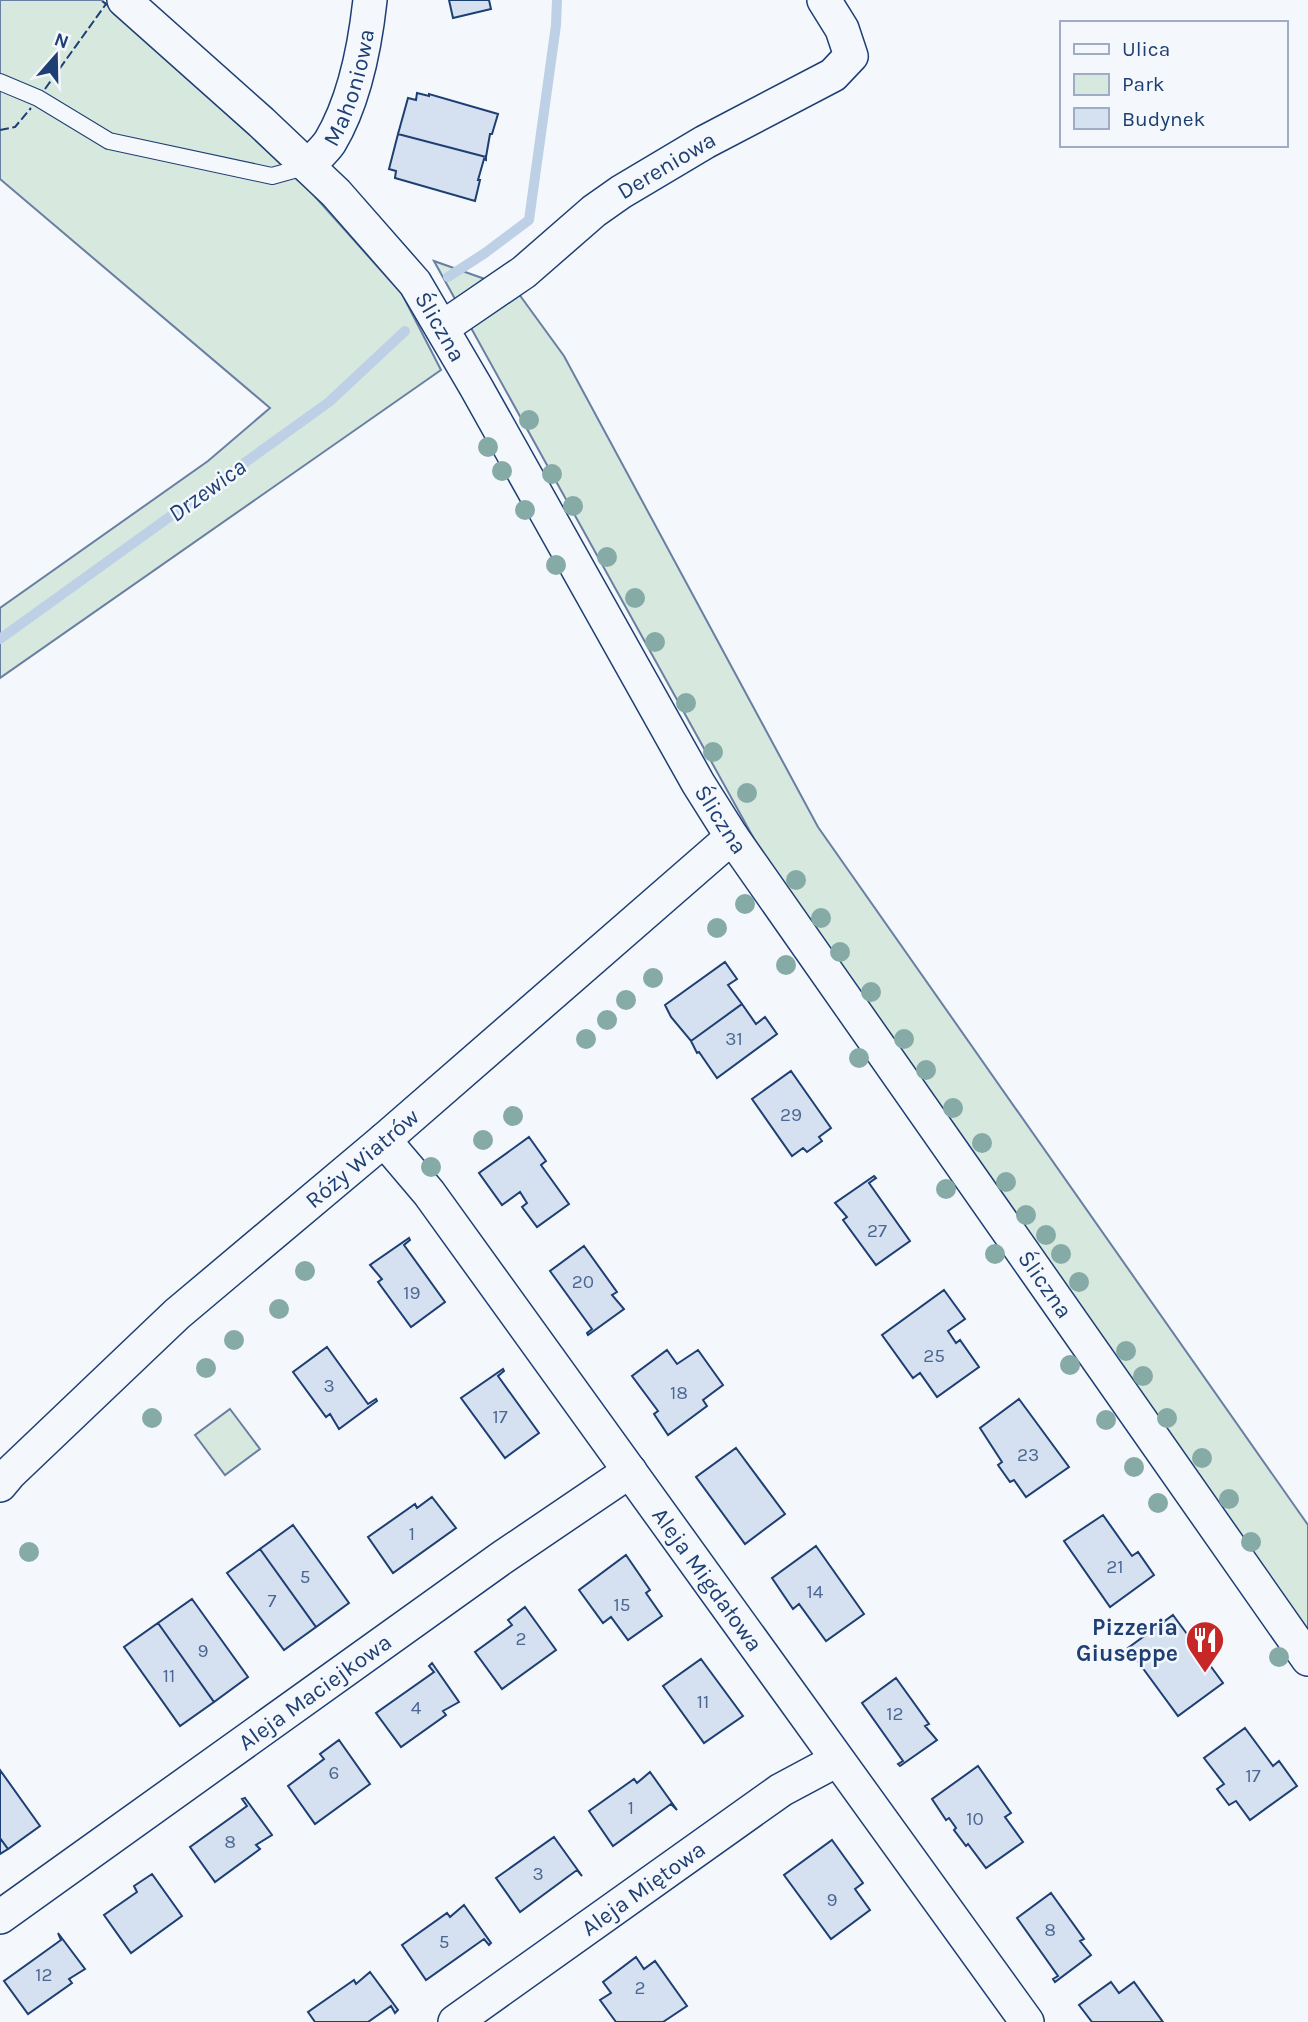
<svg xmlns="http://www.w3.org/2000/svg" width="1308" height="2022" font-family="Karla,sans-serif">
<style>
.green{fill:#d7e8df;stroke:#687fa3;stroke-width:2}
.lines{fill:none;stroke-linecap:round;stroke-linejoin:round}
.stream{stroke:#bed0e5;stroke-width:10}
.building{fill:#d5e0f0;stroke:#1d3f73;stroke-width:2}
.lane-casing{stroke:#1d3f73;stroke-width:18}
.street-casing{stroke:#1d3f73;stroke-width:36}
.lane{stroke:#f4f7fb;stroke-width:16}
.street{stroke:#f4f7fb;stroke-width:33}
.fence{stroke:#1d3f73;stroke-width:2;stroke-dasharray:9 3.5;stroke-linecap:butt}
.tree{fill:#86aba6}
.labels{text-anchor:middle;stroke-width:5;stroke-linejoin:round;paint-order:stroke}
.number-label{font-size:19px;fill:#4b6792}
.street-label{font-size:23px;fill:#1d3f73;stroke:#f4f7fb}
.poi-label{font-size:23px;font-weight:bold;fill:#1d3f73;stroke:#f4f7fb;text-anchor:end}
.water-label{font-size:24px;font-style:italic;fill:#1d3f73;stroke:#f4f7fb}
</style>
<rect width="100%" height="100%" fill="#f4f7fb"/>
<path class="green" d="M0 0H101L106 4 302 182 402 294 441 370 0 678V608L208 461 270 408 0 179Z
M434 261 516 290 564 356 818 827 1308 1525V1630L1109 1351 768 864Z
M230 1409 260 1449 225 1475 195 1435Z"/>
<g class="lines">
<path class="stream" d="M448 277 485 253 529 220 556 25 557 0
M0 639 329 402 405 331"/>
</g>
<path class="building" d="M449 0H489L491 9 453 18Z
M417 93 429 96V94L498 114 492 134H490L486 157 398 134 408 98 416 100Z
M398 134 486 157V160L484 159 478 180H480L475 201 395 178 396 171 389 169Z
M725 962 737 979 728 985 742 1004 691 1041 671 1017 665 1005Z
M742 1004 756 1024 765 1017 777 1034 717 1078 699 1052 697 1053 691 1041Z
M791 1071 831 1128 819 1137 822 1141 807 1152 803 1148 792 1156 752 1099Z
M529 1137 546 1161 541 1165 569 1204 537 1227 522 1207 527 1203 520 1192 502 1205 479 1173Z
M874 1176 876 1178 869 1183 910 1241 876 1265 843 1220 847 1217 835 1203Z
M409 1238 410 1240 404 1245 445 1302 411 1327 378 1282 382 1279 370 1265Z
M584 1246 617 1292 612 1295 624 1309 588 1335 587 1333 592 1329 550 1271Z
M944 1290 965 1319 948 1331 956 1343 960 1340 979 1367 937 1397 920 1373 913 1378 882 1335Z
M327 1347 368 1404 376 1399 377 1401 339 1429 330 1414 326 1417 293 1372Z
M667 1350 677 1364 698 1350 723 1385 703 1400 707 1406 668 1435 654 1414 658 1411 632 1376Z
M503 1369 504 1371 498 1376 539 1433 505 1458 461 1398Z
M1019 1399 1069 1467 1026 1497 1014 1480 1010 1482 998 1465 1002 1462 980 1428Z
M736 1448 785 1514 745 1544 696 1477Z
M432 1497 456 1528 393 1573 368 1537 415 1504 417 1508Z
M1103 1515 1132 1556 1138 1552 1154 1575 1110 1607 1064 1541Z
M293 1525 349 1603 316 1627 260 1549Z
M816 1546 864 1614 826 1641 799 1604 793 1609 772 1578Z
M260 1549 316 1627 284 1650 227 1573Z
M626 1555 650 1590 646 1593 662 1616 628 1640 611 1617 603 1623 579 1590Z
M192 1599 248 1677 214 1702 158 1623Z
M525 1607 556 1650 502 1689 475 1652 512 1625 508 1620Z
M1173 1615 1223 1683 1178 1716 1128 1648Z
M158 1623 214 1702 180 1726 124 1647Z
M701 1659 743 1716 704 1743 663 1686Z
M432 1663 459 1702 443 1711 446 1715 401 1747 376 1713 434 1672 429 1666Z
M896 1678 929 1724 925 1726 937 1740 900 1766 898 1764 903 1761 862 1703Z
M1245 1728 1273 1766 1279 1761 1297 1786 1250 1820 1236 1801 1229 1805 1217 1789 1224 1784 1204 1758Z
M339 1740 370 1784 315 1824 288 1786 324 1759 320 1754Z
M978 1766 1011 1813 1005 1817 1023 1842 986 1868 968 1844 966 1846 954 1830 956 1828 949 1818 946 1820 932 1799Z
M0 1770 40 1826 8 1849 0 1838Z
M650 1772 677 1810 671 1804 613 1846 589 1811 634 1779 637 1783Z
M245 1798 272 1835 256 1845 260 1849 215 1882 190 1847 247 1806 242 1799Z
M554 1837 582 1876 577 1870 520 1912 496 1878Z
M0 1838 8 1849 0 1854Z
M832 1840 863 1883 855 1889 870 1910 831 1939 784 1875Z
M152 1874 182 1916 131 1953 104 1915 137 1892 134 1886Z
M1051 1893 1084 1939 1080 1941 1091 1955 1055 1982 1053 1979 1058 1976 1017 1918Z
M464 1905 491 1943 489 1945 484 1939 426 1980 402 1945 447 1913 450 1917Z
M58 1933 85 1969 69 1979 72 1983 28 2014 4 1981 61 1940Z
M636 1957 644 1969 655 1961 687 2006 663 2022H616L600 2000 611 1993 603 1982Z
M370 1972 398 2010 395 2013 391 2006 368 2022H315L308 2012 354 1980 356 1984Z
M1111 1982 1119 1993 1134 1982 1163 2022H1092L1079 2005Z"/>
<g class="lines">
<g class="lane-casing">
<path id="lane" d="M0 82 38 98 109 141 272 176 308 166"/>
</g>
<g class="street-casing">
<g id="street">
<path id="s1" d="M124 0 261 122 336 193 415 283 476 387 698 783 732 837 1308 1659"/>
<path id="s2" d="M308 166C315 158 324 151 330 142 354 102 365 46 370 0"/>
<path id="s3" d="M442 328 524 272 594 211 621 192 705 142 833 75 851 56 842 29 824 0"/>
<path id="s4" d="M384 1140 429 1193 1027 2022"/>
<path id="s5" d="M0 1485 10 1473 177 1314 384 1140 732 837"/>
<path id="s6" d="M0 1917 503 1557 630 1471"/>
<path id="s7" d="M455 2022 781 1790 837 1760"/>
</g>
</g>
<use href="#lane" class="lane"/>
<use href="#street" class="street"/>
<path class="fence" d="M45 89 106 4 101 0
M0 130 15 127 31 108"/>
</g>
<g class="tree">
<circle cx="529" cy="420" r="10"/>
<circle cx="488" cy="447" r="10"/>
<circle cx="502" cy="471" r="10"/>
<circle cx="552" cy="474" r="10"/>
<circle cx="573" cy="506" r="10"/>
<circle cx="525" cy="510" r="10"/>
<circle cx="607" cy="557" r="10"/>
<circle cx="556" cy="565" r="10"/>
<circle cx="635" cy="598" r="10"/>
<circle cx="655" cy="642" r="10"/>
<circle cx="686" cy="703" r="10"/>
<circle cx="713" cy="752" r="10"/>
<circle cx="747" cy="793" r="10"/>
<circle cx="796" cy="880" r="10"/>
<circle cx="745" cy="904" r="10"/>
<circle cx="821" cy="918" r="10"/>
<circle cx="717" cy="928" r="10"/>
<circle cx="840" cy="952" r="10"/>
<circle cx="786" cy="965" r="10"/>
<circle cx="653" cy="978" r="10"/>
<circle cx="871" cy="992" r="10"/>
<circle cx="626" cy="1000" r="10"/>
<circle cx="607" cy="1020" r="10"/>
<circle cx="586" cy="1039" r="10"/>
<circle cx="904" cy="1039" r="10"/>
<circle cx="859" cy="1058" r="10"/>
<circle cx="926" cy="1070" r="10"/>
<circle cx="953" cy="1108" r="10"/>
<circle cx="513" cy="1116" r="10"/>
<circle cx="483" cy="1140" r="10"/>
<circle cx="982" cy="1143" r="10"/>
<circle cx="431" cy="1167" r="10"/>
<circle cx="1006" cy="1182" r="10"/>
<circle cx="946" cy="1189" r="10"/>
<circle cx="1026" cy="1215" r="10"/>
<circle cx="1046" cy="1235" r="10"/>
<circle cx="995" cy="1254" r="10"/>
<circle cx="1061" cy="1254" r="10"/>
<circle cx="305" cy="1271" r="10"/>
<circle cx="1079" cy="1282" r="10"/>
<circle cx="279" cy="1309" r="10"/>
<circle cx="234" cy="1340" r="10"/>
<circle cx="1126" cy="1351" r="10"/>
<circle cx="1070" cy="1365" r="10"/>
<circle cx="206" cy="1368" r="10"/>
<circle cx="1143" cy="1376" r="10"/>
<circle cx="152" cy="1418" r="10"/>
<circle cx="1167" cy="1418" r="10"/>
<circle cx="1106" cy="1420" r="10"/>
<circle cx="1202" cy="1458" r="10"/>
<circle cx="1134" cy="1467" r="10"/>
<circle cx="1229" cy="1499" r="10"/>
<circle cx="1158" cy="1503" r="10"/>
<circle cx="1251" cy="1542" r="10"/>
<circle cx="29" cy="1552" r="10"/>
<circle cx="1279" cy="1657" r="10"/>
</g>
<defs>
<g id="restaurant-pin" transform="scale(2.0125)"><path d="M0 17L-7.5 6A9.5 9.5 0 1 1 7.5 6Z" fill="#c62828" stroke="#f4f7fb"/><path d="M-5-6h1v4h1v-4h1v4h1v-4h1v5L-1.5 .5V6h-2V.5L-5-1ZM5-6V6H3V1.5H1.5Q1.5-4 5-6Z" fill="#fff"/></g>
</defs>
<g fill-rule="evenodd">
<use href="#restaurant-pin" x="1205" y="1640"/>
</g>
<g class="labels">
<g class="number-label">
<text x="734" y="1045">31</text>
<text x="791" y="1121">29</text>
<text x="877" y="1237">27</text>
<text x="583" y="1288">20</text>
<text x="412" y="1299">19</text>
<text x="934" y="1362">25</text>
<text x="329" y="1392">3</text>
<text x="679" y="1399">18</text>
<text x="500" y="1423">17</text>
<text x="1028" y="1461">23</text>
<text x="412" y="1540">1</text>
<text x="1115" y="1573">21</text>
<text x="305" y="1583">5</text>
<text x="815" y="1598">14</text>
<text x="272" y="1607">7</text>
<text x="622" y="1611">15</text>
<text x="521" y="1645">2</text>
<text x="203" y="1657">9</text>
<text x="169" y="1682">11</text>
<text x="703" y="1708">11</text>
<text x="416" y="1714">4</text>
<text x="895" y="1720">12</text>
<text x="334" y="1779">6</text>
<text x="1253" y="1782">17</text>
<text x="631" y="1814">1</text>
<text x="975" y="1825">10</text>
<text x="230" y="1848">8</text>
<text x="538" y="1880">3</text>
<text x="832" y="1906">9</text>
<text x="1050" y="1936">8</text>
<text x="444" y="1948">5</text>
<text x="44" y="1981">12</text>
<text x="640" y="1994">2</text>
</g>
<g class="street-label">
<text dy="8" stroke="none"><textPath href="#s2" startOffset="91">Mahoniowa</textPath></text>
<text dy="8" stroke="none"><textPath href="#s3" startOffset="278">Dereniowa</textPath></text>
<text dy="8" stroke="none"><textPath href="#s1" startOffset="457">Śliczna</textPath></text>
<text dy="8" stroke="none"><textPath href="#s1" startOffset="1024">Śliczna</textPath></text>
<text dy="8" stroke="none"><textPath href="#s5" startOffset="488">Róży Wiatrów</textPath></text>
<text dy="8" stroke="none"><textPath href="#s1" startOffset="1591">Śliczna</textPath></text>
<text dy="8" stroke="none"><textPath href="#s4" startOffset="546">Aleja Migdałowa</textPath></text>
<text dy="8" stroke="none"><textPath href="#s6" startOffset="387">Aleja Maciejkowa</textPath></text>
<text dy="8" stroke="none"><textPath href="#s7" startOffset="231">Aleja Miętowa</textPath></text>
</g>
<g class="poi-label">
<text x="1178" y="1635">Pizzeria<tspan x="1178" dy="26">Giuseppe</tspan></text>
</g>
<g class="water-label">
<text transform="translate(207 490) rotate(-36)" y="8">Drzewica</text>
</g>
</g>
<rect x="1060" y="21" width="228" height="126" fill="#f4f7fb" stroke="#9eadc5" stroke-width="2"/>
<rect x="1074" y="44" width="35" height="10" fill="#f4f7fb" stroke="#9eadc5" stroke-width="2"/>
<text x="1122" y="56" font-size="21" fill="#1d3f73">Ulica</text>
<rect x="1074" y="74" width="35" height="21" fill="#d7e8df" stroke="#9eadc5" stroke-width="2"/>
<text x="1122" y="91" font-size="21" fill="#1d3f73">Park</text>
<rect x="1074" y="108" width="35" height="21" fill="#d5e0f0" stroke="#9eadc5" stroke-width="2"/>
<text x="1122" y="126" font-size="21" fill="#1d3f73">Budynek</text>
<g transform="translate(56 56) rotate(20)" stroke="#f4f7fb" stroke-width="5" paint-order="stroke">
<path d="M0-5L12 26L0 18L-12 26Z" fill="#1d3f73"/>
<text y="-10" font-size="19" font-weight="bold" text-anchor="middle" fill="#1d3f73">N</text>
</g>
</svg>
